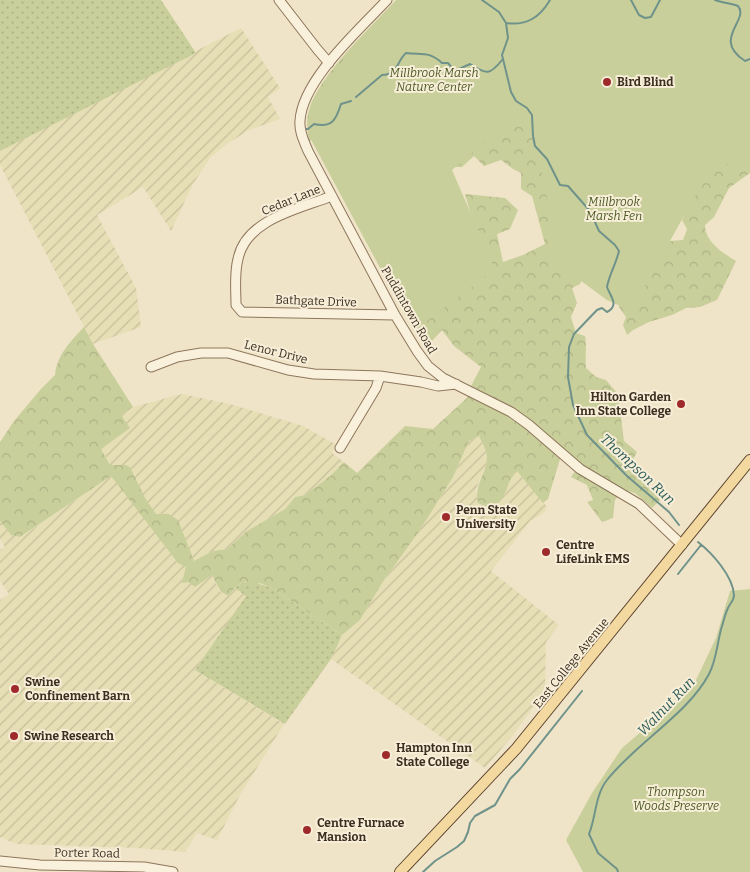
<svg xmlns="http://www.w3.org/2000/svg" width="750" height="872" font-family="Bitter,serif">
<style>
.farmland{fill:url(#farmland-furrows)}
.grass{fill:url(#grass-dots)}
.forest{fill:url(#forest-crowns)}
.green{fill:#c9cf9b}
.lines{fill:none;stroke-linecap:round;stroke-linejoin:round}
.stream{stroke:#6f938a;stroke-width:2}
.minor-casing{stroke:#8d765c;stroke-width:11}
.major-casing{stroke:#5b4430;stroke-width:12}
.minor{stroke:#faf1dc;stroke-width:9}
.major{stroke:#f3d9a0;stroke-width:10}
.poi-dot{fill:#9e2a2b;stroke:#f7eed8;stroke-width:2}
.labels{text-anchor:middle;stroke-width:4;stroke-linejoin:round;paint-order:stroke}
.park-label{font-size:12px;font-style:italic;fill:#4d5a26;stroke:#f7eed8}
.poi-label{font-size:12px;font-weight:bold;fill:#3d2e20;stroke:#f7eed8;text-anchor:start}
.street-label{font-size:12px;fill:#3d2e20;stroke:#f7eed8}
.water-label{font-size:14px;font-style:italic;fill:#2f5d5a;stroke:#f7eed8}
</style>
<defs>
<pattern id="farmland-furrows" width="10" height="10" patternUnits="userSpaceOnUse" patternTransform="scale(1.25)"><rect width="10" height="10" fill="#e6deb5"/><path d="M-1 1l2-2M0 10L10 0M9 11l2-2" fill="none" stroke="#c6bf9b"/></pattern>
<pattern id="grass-dots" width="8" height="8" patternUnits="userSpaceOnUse" patternTransform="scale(1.25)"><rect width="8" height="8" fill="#c9cf9b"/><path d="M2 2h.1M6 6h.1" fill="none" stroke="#aeb285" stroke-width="1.8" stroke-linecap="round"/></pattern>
<pattern id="forest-crowns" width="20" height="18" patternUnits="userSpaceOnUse" patternTransform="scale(1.25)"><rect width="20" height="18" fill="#c9cf9b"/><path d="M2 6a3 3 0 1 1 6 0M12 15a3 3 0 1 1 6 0" fill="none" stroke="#aeb285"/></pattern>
</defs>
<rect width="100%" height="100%" fill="#f0e4c8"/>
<path class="farmland" d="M241 28 280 88 268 97 280 119 249 130 224 146 210 158 193 184 171 231 143 187 97 215 136 288 141 327 93 344 0 165V151Z
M182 394 230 404 303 426 337 445 332 453 344 462 330 476 305 495 295 497 285 509 247 531 227 549 213 551 194 561 212 575 220 592 229 596 235 588 247 596 195 670 284 724 239 797 217 840 197 833 185 852 137 848 16 844 0 837V600L9 594 0 581V550L5 547 0 540V521L11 535 21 537 111 476 110 465 101 449 129 428 121 415 133 407Z
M479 436 486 451 487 462 475 492 504 496 512 476 517 471 547 507 544 513 530 521 491 571 559 625 546 642 545 686 540 698 513 735 485 768 331 659 342 635 360 620 384 580 420 530 453 477 469 441Z"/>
<path class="grass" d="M0 0H161L196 53 0 151Z
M247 581 270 587 342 635 331 659 285 724 195 670 246 596 235 588 236 586Z"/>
<path class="forest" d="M396 0H476L535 114 585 273 580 284 572 288 577 303 571 317 576 333 585 336C587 347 585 357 586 368L596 377 606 380 618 394 624 441 637 452 628 469 645 483 660 500 652 508 635 493 624 490 615 500 613 518 602 522 587 502 593 500 587 485 571 477 579 465C548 432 512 406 471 386L481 367 454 346 442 330 432 341 410 321 484 261 465 194 505 198 518 210 510 229 497 234 503 262 523 255 545 244 532 196 521 189V173L513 169 501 160 484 166 474 156 462 167H450L331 131 309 141C307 130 306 120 309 110 319 75 371 27 396 0Z
M750 98V173L729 188 714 217 705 225C705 242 723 253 736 261L717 300 700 307 686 308 672 315 649 322 633 330 627 335 623 325 626 317 619 307 621 296 670 241 683 240 687 229 682 220 685 214 678 201Z
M84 327 93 344 133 407 121 415 130 428 101 449 110 465H126L130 467 145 498 156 514H169L178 520 194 561 213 551 227 549 247 531 285 509 295 497 305 495 330 476 344 462 357 473 405 426 433 429 469 396C480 405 494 406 505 413 525 425 542 443 560 459L548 499 543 503 517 471C502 485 512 501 487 507L478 503C473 482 491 470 486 451 484 446 481 441 479 436L469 441 453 477 420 530 384 580 360 620 342 635 270 587 259 583 255 587 246 581 236 586 229 596 221 592 212 575 195 587 188 582 182 583 186 567 178 563 111 476 20 537 11 535 0 521V442L14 421 41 389 55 375C57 355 70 342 84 327Z"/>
<path class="green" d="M397 0H750V168L714 162 631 311 607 300 547 256 550 210 532 129 506 124 452 170 495 269 414 331 308 134 309 116 312 103 326 81 359 41Z
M750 589V872H583L566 840 592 793 622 748 663 713 695 682 716 638 730 591Z"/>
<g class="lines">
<path class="stream" d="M482 0 499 12 506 23C527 26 540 17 550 0
M631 0 639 15 645 18 651 17 660 0
M715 0C723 3 731 3 738 6 750 20 711 39 745 61L750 59
M506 23 508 38 502 55 503 59 511 92 516 101 527 108 532 115 533 136 535 146 547 159 560 185 568 186 590 211 599 231 615 245 619 251C616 264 609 275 607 287 610 296 620 305 607 312L602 308 597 310 574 334 569 347 568 377 573 405 587 435 627 476 669 512 679 525
M356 97 382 75C399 74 396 62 406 53 422 55 429 51 442 63H448L453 69H459L470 64C487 75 490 75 502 60
M302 129H308L314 124C332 128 336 120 341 104L351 101
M678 574 701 545
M423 872 435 861 457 847 464 841 468 832 470 823 475 816 495 805 510 779 520 769 582 691
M618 872 617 869 598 853 589 834C596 817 595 795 607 780 636 743 688 714 709 674 717 659 717 642 722 626 724 620 725 614 728 608 730 603 734 601 734 595 733 576 712 553 698 542"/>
<g class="minor-casing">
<path id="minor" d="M279 0 317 49 329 63
M387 0C360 29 302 80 300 121 299 132 304 141 308 151L395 315 417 351 428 366 443 378 511 412 529 425 580 469 639 504 682 545
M332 196C299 209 246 219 238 259 234 274 236 290 236 305L242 312 395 315
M151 367 177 357 201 353H228L288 370 314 374 380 376 421 382 438 386 456 384
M340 448 376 388 380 376
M0 861 40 865 144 867 173 872"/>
</g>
<g class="major-casing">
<path id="major" d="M400 872 516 749 750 460"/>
</g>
<use href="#minor" class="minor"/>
<use href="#major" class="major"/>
</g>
<g class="poi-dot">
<circle cx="607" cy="82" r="5"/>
<circle cx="681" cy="404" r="5"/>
<circle cx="446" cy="517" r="5"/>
<circle cx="546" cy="552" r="5"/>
<circle cx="15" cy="689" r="5"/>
<circle cx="14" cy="736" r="5"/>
<circle cx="386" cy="755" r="5"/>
<circle cx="307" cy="830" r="5"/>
</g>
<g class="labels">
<g class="park-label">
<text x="434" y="77">Millbrook Marsh<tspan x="434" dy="14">Nature Center</tspan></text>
<text x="614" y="206">Millbrook<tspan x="614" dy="14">Marsh Fen</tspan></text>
<text x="676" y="796">Thompson<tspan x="676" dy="14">Woods Preserve</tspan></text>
</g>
<g class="poi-label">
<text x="617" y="86">Bird Blind</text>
<text x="671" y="401" text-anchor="end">Hilton Garden<tspan x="671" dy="14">Inn State College</tspan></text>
<text x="456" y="514">Penn State<tspan x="456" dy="14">University</tspan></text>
<text x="556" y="549">Centre<tspan x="556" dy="14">LifeLink EMS</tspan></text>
<text x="25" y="686">Swine<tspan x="25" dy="14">Confinement Barn</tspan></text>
<text x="24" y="740">Swine Research</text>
<text x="396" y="752">Hampton Inn<tspan x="396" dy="14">State College</tspan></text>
<text x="317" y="827">Centre Furnace<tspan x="317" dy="14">Mansion</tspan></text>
</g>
<g class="street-label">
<text transform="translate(291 200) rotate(-22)" y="4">Cedar Lane</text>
<text transform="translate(316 301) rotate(2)" y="4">Bathgate Drive</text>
<text transform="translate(409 310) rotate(60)" y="4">Puddintown Road</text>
<text transform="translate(276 352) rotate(14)" y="4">Lenor Drive</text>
<text transform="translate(571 663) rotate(-51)" y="4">East College Avenue</text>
<text transform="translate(87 853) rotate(1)" y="4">Porter Road</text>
</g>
<g class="water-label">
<text transform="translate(638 469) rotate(43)" y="5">Thompson Run</text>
<text transform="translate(666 706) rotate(-46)" y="5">Walnut Run</text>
</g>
</g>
</svg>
